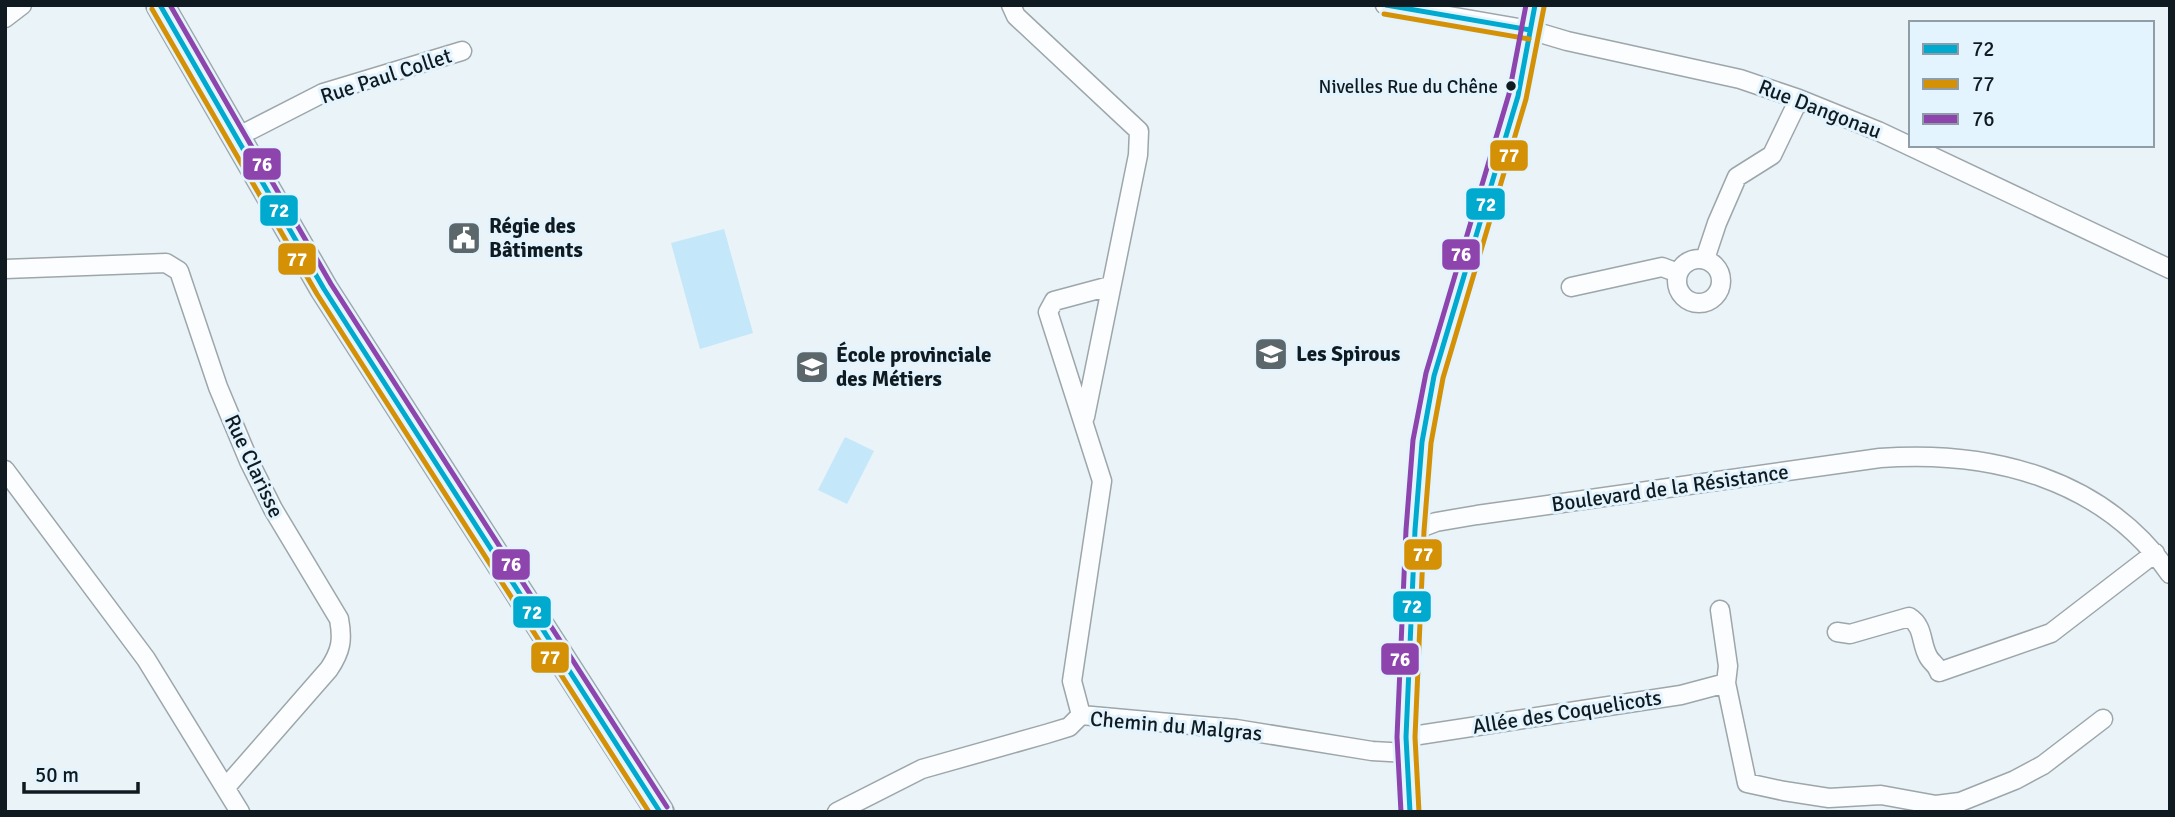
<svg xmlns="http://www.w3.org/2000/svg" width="2175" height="817" font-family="Signika,sans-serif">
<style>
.green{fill:#c5e7fa}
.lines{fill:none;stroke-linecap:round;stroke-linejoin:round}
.street-casing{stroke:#9da6ab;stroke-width:21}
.secondary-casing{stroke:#9da6ab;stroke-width:30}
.street{stroke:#fcfdfe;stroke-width:18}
.secondary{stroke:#fcfdfe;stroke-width:26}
.bus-1-casing{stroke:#e3f4fe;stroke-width:10}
.bus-2-casing{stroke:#e3f4fe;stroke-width:10}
.bus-3-casing{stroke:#e3f4fe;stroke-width:10}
.bus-1{stroke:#00a9ce;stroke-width:5}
.bus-2{stroke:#d49105;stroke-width:5}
.bus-3{stroke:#8e44ad;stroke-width:5}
.bus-dot{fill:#101b21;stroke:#e3f4fe;stroke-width:2.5}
.labels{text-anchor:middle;stroke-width:6;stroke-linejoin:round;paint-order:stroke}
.bus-label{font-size:19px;fill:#101b21;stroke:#e3f4fe;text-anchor:end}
.street-label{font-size:21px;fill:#101b21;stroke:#e3f4fe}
.poi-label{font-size:21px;font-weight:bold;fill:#101b21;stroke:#e3f4fe;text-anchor:start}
.line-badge{stroke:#e3f4fe;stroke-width:2.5}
.badge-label{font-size:19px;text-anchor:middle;font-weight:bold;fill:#fff}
</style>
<rect width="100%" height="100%" fill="#e9f3f8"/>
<path class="green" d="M724 229 753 333 700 349 671 243Z
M845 437 874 451 847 504 818 490Z"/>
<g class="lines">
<g class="street-casing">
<path id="street" d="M1011 5 1016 16 1139 131 1138 155 1085 417
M1385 5 1530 30 1567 41 1740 79 1799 99 1878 131 2170 269
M5 18 22 5
M235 138 323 93 462 51
M1677 281a22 22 0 1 1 44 0a22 22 0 1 1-44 0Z
M1705 259 1717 223 1737 177 1772 155 1799 99
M5 269 166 263 179 271 218 387 249 461 273 509 339 619C343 640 341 651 329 669L226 787
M1571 287 1662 267 1678 273
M5 470 146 659 240 812
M1415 530 1436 522 1477 515 1880 458C1991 450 2103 478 2170 574
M1837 632 1850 634 1909 617C1925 627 1920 644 1929 658 1933 664 1937 665 1939 672L2051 633 2155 553
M1726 683 1747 783 1784 791 1829 798 1881 795 1936 805 1960 802 2015 780 2043 765 2103 719
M1081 715 1072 681 1102 481 1048 312 1054 301 1110 286
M1406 737 1681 695 1726 683 1728 666 1720 610
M837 812 922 769 1046 734 1069 727 1081 715 1236 729 1372 751 1407 753
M1410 812 1406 737 1415 530 1422 442 1434 376 1518 96 1535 5"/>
</g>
<g class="secondary-casing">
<path id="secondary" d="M160 5 324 289 660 812"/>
</g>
<use href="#street" class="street"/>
<use href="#secondary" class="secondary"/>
<g class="bus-1-casing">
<path id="bus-1" d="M160 5 324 289 660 812
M1386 5 1530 30
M1410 812 1406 737 1415 530 1422 442 1434 376 1518 96 1535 5"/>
</g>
<g class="bus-2-casing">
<path id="bus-2" d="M152 9 317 294 649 812
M1384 14 1529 39
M1419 812 1415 737 1424 531 1431 443 1443 378 1526 99 1544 7"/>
</g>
<g class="bus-3-casing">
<path id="bus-3" d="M170 5 331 284 667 807
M1401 812 1397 737 1406 530 1413 440 1426 373 1509 94 1526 5"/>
</g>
<use href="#bus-1" class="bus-1"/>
<use href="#bus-2" class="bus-2"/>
<use href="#bus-3" class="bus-3"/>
</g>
<defs>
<g id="civic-square" transform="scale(1.75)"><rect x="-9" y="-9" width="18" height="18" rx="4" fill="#5c676c" stroke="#e3f4fe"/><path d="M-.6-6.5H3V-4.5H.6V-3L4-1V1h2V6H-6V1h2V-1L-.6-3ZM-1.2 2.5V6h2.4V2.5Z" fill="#fff"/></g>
<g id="school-square" transform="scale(1.75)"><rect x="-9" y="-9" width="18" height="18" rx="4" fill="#5c676c" stroke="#e3f4fe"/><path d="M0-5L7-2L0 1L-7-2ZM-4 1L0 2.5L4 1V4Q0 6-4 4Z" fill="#fff"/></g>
</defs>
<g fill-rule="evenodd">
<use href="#civic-square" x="464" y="238"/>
<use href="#school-square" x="1271" y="354"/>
<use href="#school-square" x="812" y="367"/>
</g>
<circle class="bus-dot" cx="1511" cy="86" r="6"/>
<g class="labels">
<g class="bus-label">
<text x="1498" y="93">Nivelles Rue du Chêne</text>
</g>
<g class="street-label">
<text transform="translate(386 76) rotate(-18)" y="7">Rue Paul Collet</text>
<text transform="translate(1820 109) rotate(21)" y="7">Rue Dangonau</text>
<text transform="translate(254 466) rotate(65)" y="7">Rue Clarisse</text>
<text transform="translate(1670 488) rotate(-8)" y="7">Boulevard de la Résistance</text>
<text transform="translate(1567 712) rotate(-9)" y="7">Allée des Coquelicots</text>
<text transform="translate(1176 726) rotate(5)" y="7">Chemin du Malgras</text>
</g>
<g class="poi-label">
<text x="489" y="233">Régie des<tspan x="489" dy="24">Bâtiments</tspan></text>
<text x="1296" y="361">Les Spirous</text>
<text x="836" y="362">École provinciale<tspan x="836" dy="24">des Métiers</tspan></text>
</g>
</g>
<g class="line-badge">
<rect x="1489" y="139" width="40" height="33" rx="7" fill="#d49105"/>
<rect x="242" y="147" width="40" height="34" rx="7" fill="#8e44ad"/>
<rect x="1465" y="187" width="41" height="34" rx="7" fill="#00a9ce"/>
<rect x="259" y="194" width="40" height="33" rx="7" fill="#00a9ce"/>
<rect x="1441" y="238" width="40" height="33" rx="7" fill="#8e44ad"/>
<rect x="277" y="242" width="40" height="34" rx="7" fill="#d49105"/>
<rect x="1403" y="538" width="40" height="33" rx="7" fill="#d49105"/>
<rect x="491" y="548" width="40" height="33" rx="7" fill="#8e44ad"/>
<rect x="1392" y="590" width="40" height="33" rx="7" fill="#00a9ce"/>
<rect x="512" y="595" width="40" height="34" rx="7" fill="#00a9ce"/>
<rect x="530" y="641" width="40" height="33" rx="7" fill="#d49105"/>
<rect x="1380" y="642" width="40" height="34" rx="7" fill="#8e44ad"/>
</g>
<g class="badge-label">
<text x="1509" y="162">77</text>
<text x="262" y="171">76</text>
<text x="1486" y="211">72</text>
<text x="279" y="217">72</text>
<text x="1461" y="261">76</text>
<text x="297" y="266">77</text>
<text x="1423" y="561">77</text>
<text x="511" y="571">76</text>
<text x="1412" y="613">72</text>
<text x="532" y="619">72</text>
<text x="550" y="664">77</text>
<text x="1400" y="666">76</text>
</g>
<rect width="2175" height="817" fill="none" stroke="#101b21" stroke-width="14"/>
<rect x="1909" y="21" width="245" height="126" fill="#e3f4fe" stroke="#8f9da6" stroke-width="2"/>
<rect x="1923" y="44" width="35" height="10" fill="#00a9ce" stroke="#8f9da6" stroke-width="2"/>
<text x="1972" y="56" font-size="21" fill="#101b21">72</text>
<rect x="1923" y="79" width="35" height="10" fill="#d49105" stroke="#8f9da6" stroke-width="2"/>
<text x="1972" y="91" font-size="21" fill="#101b21">77</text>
<rect x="1923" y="114" width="35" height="10" fill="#8e44ad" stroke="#8f9da6" stroke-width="2"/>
<text x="1972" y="126" font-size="21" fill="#101b21">76</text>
<path d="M24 782v10h114v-10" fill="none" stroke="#101b21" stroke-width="3.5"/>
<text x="35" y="782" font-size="21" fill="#101b21" stroke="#e3f4fe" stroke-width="5" paint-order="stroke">50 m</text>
</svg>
